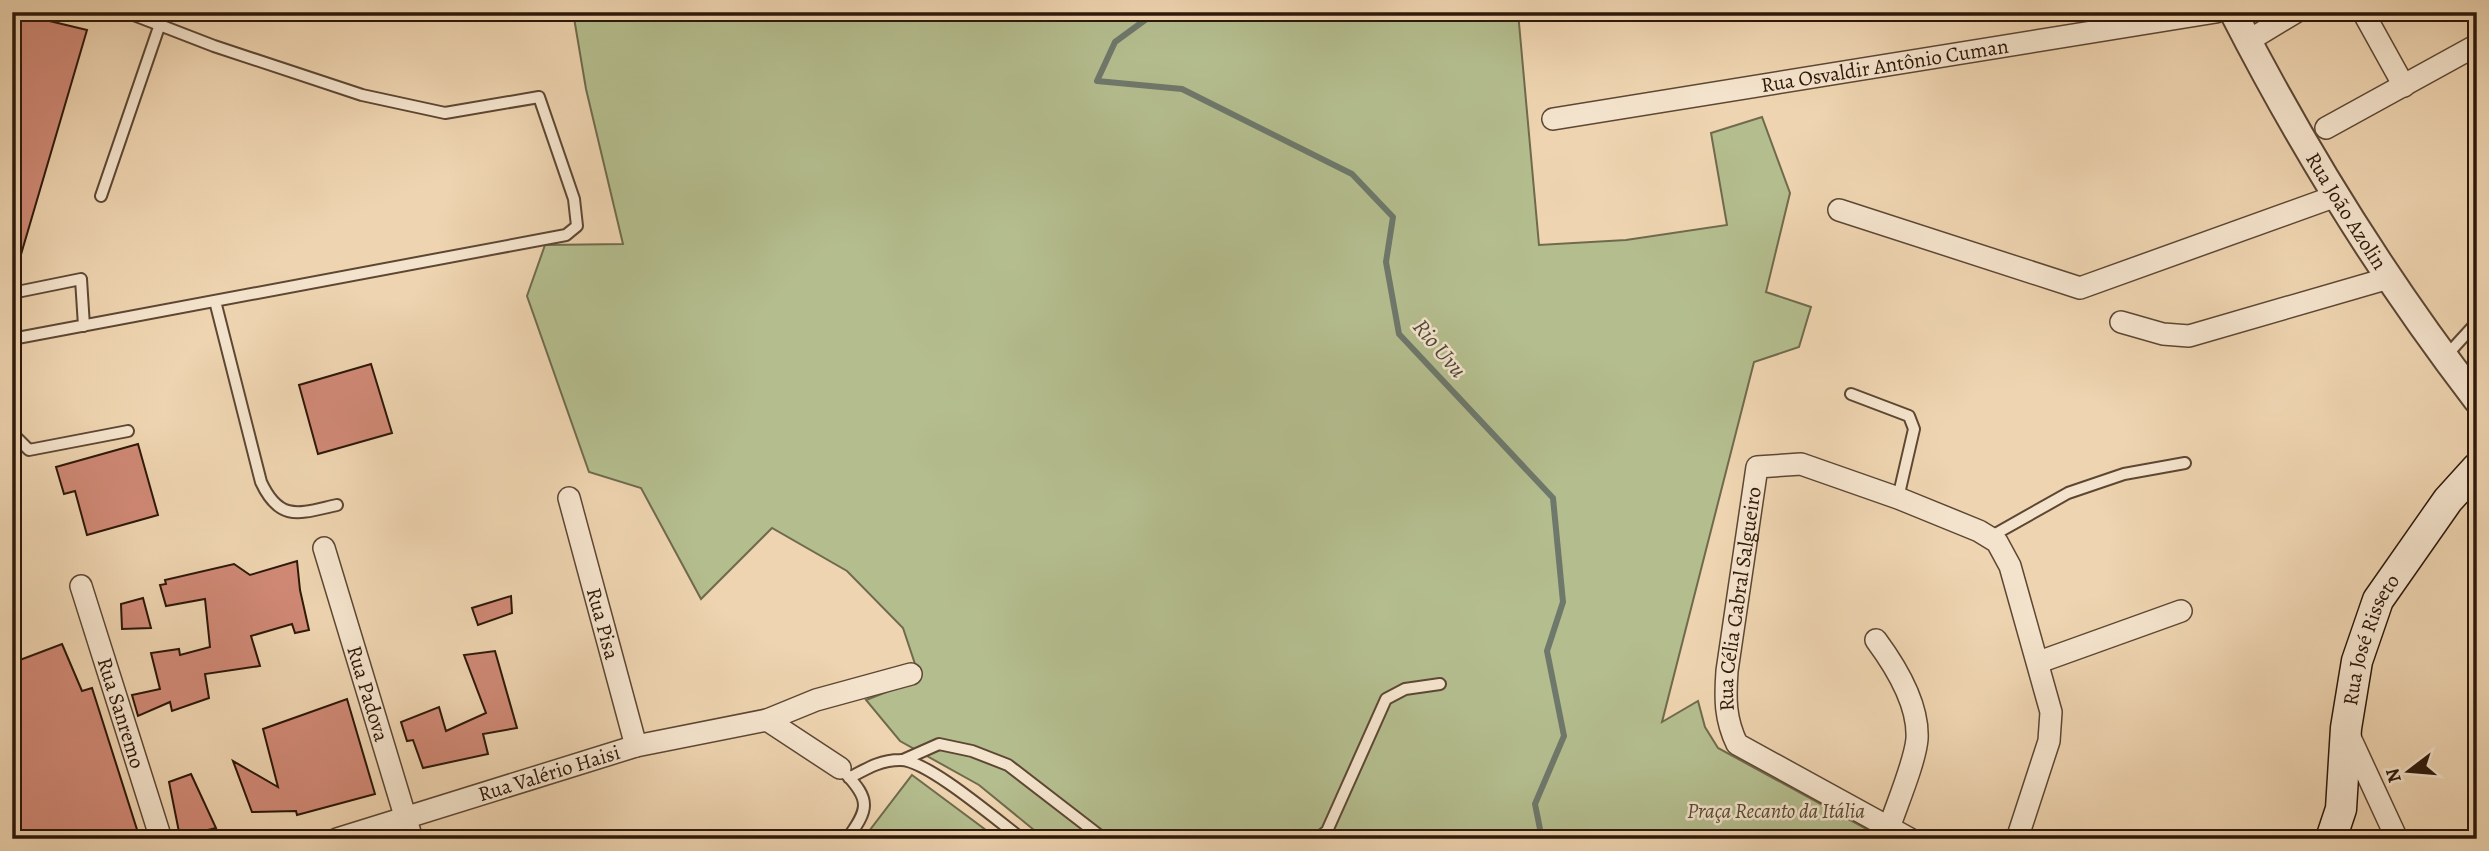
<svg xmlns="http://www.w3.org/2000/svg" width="2489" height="851" font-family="Alegreya,serif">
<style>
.green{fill:#b4bd8e;stroke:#706a4c;stroke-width:2}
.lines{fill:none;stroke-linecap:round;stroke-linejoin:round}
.stream{stroke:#6e786b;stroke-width:6}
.building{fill:#d08976;stroke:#2d1809;stroke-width:2}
.service-casing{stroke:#5d4733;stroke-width:14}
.minor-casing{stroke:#5d4733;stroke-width:24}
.tertiary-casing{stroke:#5d4733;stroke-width:30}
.secondary-casing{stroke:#2d1809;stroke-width:33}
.service{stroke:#f4e3cc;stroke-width:10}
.minor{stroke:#f4e3cc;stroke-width:21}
.tertiary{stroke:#f4e3cc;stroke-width:26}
.secondary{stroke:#f4e3cc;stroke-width:30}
.labels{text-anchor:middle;stroke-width:5;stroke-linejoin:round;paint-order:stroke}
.street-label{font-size:21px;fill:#2d1809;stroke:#f4e3cc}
.park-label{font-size:21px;font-style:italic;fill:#564a31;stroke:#f4e3cc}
.water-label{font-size:23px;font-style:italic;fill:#4d483a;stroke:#f4e3cc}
</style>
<rect width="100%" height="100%" fill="#eed4b0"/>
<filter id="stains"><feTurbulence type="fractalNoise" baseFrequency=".00286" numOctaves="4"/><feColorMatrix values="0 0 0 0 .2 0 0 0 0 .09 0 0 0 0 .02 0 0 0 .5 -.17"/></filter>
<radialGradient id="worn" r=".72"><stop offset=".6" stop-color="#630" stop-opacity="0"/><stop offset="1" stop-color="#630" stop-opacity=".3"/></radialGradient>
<path class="green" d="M573 12H1518L1539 245 1626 240 1727 225 1711 133 1762 117 1790 193 1766 292 1811 307 1799 347 1754 362 1662 722 1698 701 1705 727 1718 748 1885 839H1045L979 785 900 741 866 700 920 679 903 628 847 571 772 528 701 599 641 488 589 472 527 296 545 245 623 244 586 89Z
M912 775 998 839H863Z"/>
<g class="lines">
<path class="stream" d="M1156 12 1115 42 1097 81 1182 89 1352 174 1393 217 1386 262 1399 334 1553 498 1563 602 1547 651 1564 736 1535 804 1542 839"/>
</g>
<path class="building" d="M12 12 87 30 17 268 12 267Z
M371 364 392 433 318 454 299 385Z
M138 444 158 515 87 535 75 491 64 494 56 467Z
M297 561 300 590 309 630 295 633 292 624 251 636 260 666 205 674 209 698 172 711 170 702 138 716 132 695 160 689 151 653 179 649 180 655 210 647 205 599 166 606 160 585 166 584 165 580 234 564 250 575Z
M511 596 512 613 478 625 472 608Z
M143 598 151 628 122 629 121 604Z
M62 644 82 691 92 688 140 839H12V663Z
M495 651 517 728 483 734 488 754 423 768 413 740 407 741 401 722 439 707 446 731 486 713 464 655Z
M347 699 375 794 297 815 296 811 252 812 233 761 278 787 263 729Z
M191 774 216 828 180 837 169 782Z"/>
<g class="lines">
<g class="service-casing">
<path id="service" d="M101 196 160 24
M12 293 81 279 84 326
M215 301 261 482C280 523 300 513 337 505
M12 339 566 235 577 226 574 199 539 97 445 113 362 95 214 46 126 12
M2446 356 2477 322
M1851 394 1909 416 1914 429 1898 498
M12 433 29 450 128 431
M1990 537 2068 493 2124 474 2185 463
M903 760 939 744 972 751 1008 765 1104 839
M845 773C871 800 869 809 847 839
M849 778C866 769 880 760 900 760 926 759 998 821 1022 839
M1317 839 1327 831 1386 699 1405 689 1440 684"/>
</g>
<g class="minor-casing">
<g id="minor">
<path d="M2363 12 2404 86"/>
<path d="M2248 41 2296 12"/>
<path id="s1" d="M1553 119 2216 12"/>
<path d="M2326 128 2477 45"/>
<path d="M1839 210 2080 288 2336 196"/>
<path d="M2121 322 2163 334 2189 336 2389 278"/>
<path id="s2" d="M569 498 636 746"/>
<path id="s3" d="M324 548 412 839"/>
<path id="s4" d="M81 586 161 839"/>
<path d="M1876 640C1896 667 1919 704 1917 739 1915 762 1897 804 1889 828"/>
<path d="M2039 662 2181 611"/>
<path d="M767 720 816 700 911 674"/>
<path d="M2348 733 2397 839"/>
<path id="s5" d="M337 839 636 746 767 720 840 768"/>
<path id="s6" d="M1910 839 1737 744C1725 719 1725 699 1727 671L1757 467 1801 464 1898 498 1979 531 1997 542 2010 566 2051 712 2049 741 2017 839"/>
</g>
</g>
<g class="tertiary-casing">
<g id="tertiary">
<path id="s7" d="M2233 12C2303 149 2384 279 2477 400"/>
</g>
</g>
<g class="secondary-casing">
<g id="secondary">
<path id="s8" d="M2331 839 2341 809 2346 728 2357 661 2378 600 2448 500 2477 468"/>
</g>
</g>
<use href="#service" class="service"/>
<use href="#minor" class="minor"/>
<use href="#tertiary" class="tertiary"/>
<use href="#secondary" class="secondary"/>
</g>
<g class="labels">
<g class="street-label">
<text dy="7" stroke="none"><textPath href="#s1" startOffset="336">Rua Osvaldir Antônio Cuman</textPath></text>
<text dy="7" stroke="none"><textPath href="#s7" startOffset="229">Rua João Azolin</textPath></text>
<text dy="7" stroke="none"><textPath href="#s6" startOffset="345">Rua Célia Cabral Salgueiro</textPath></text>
<text dy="7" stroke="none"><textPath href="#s2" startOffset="130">Rua Pisa</textPath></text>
<text dy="7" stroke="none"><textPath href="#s8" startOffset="205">Rua José Risseto</textPath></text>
<text dy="7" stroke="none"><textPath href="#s3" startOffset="152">Rua Padova</textPath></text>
<text dy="7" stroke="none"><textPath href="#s4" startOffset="133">Rua Sanremo</textPath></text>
<text dy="7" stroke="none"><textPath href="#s5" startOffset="222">Rua Valério Haisi</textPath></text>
</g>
<g class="park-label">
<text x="1776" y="818">Praça Recanto da Itália</text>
</g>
<g class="water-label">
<text transform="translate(1440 348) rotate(50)" y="8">Rio Uvu</text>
</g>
</g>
<rect width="2489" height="851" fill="none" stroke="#eed4b0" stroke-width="42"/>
<rect x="14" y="14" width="2461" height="823" fill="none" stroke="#2d1809" stroke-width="3.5"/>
<rect x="21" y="21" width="2447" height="809" fill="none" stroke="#2d1809" stroke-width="2"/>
<g transform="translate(2409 771) rotate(254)" stroke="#f4e3cc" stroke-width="5" paint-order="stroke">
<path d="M0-5L12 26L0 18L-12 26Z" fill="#2d1809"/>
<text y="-10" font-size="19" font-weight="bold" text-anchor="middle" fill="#2d1809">N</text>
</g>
<rect width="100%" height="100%" filter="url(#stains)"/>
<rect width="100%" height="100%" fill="url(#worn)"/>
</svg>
